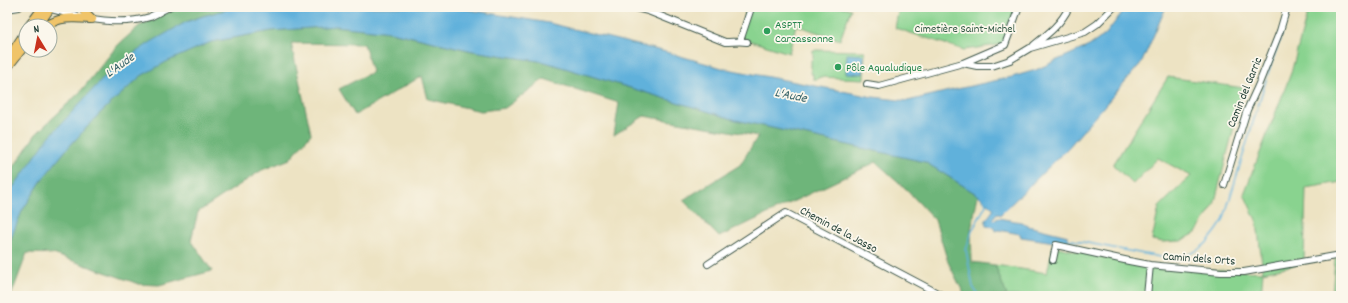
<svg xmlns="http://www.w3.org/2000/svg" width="1348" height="303" font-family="Dekko,sans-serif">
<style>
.green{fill:#89d38f;stroke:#548862}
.forest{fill:#6eb57a;stroke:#467957}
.water{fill:#60b1db;stroke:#407788}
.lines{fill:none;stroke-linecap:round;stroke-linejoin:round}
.stream{stroke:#60b1db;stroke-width:1.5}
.minor-casing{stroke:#3e5649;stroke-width:8}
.major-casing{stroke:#3e5649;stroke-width:10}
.minor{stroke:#fff;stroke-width:6}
.major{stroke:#f0c469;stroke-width:8}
.leisure-dot{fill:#2e9e5b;stroke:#fbf7ec;stroke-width:1.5}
.labels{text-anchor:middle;stroke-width:3.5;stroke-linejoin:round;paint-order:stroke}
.leisure-label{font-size:12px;fill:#27864d;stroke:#fbf7ec;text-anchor:start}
.park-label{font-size:12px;fill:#345b46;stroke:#fbf7ec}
.street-label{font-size:12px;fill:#1f3d34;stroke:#fbf7ec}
.water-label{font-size:13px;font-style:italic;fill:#326066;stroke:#fbf7ec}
</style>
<rect width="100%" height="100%" fill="#fbf7ec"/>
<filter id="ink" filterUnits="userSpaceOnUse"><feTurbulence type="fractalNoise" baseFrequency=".025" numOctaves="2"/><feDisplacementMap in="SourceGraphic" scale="8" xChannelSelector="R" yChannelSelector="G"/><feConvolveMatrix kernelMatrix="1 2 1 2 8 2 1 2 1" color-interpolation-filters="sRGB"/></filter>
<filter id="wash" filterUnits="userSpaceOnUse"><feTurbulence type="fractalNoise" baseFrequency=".012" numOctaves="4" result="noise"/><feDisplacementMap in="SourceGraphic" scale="16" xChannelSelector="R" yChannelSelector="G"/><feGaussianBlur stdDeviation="0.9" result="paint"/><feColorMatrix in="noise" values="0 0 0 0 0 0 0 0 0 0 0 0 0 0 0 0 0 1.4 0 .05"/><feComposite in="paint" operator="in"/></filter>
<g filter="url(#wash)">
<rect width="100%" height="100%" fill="#ede3c3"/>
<path class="green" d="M747 7H844L851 9 840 40 796 25 789 53 738 37Z
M899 7H1016L1004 44 964 50 895 28Z
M1309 7H1341V182L1306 188 1304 263 1263 272 1261 296H1007L995 265 1047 273 1053 246 1148 267 1263 272 1257 222 1244 194 1291 73Z
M813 50 865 51 864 79 819 77 818 79H813V74H811V60L813 59Z
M1168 77 1244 88 1214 205 1196 233 1181 241 1163 242 1152 240 1159 207 1191 176 1158 158 1133 184 1113 165Z
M1341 258V296H1332L1335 259Z"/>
<path class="forest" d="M178 7H236L203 16 186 22 115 66 50 137 7 196V177L36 134 80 92 117 46 139 26Z
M336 26 390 32 472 51 545 62 736 120 925 162 978 195 971 230 972 262 995 265 1007 296H965L948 262 935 220 905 188 876 162 719 237 683 200 740 165 758 136 644 116 614 135 619 103 544 79 505 108 481 111 428 99 422 76 355 115 339 89 372 72 364 44 291 43 311 134 290 159 262 170 198 212 191 240 212 271 159 285 139 284 53 254 27 253 11 296H7V248L22 211 44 177 66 150 99 114 141 76 165 62 211 42 271 31Z"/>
<path class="water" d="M236 7H452L549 23 666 52 722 68 873 97 908 101 957 89 1012 77 1036 70 1055 61 1089 46 1106 34 1126 7H1166L1142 62 1068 148 1000 215 997 213 993 218 995 220 998 218 1021 222 1028 226 1068 236V244L1021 237 1020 234 998 230 995 231 994 227 986 226V220L994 209 978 195 925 162 736 120 545 62 473 51 391 32 336 26 271 31 211 42 166 62 141 76 99 114 66 150 44 177 22 211 7 248V196L49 137 83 100 115 66 151 42 186 22 203 16Z
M847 54 864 55 863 74 846 73Z"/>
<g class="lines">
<path class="stream" d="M1283 30 1291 7
M1067 239 1170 259C1199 254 1207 246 1223 221L1269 70 1282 34
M979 296 973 287 966 250 972 231 986 205 985 201"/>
</g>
</g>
<g filter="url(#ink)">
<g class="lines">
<g class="minor-casing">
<path id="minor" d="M632 7 648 11 725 42C733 42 740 41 747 42
M47 8 79 16
M7 9 19 7
M88 18C108 22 130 23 150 17 156 14 163 10 169 7
M740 41 750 11 749 7
M1034 45C1048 34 1061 24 1069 7
M963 63 1005 45 1019 7
M867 84 879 86 963 63 977 66H992L1010 60 1030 48 1085 32 1097 24 1114 7
M1224 185 1247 110 1258 86 1280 31 1287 7
M1053 260 1056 245 1129 261 1150 265 1221 272H1244L1341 255
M708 264 786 213 943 296
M1147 296 1150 265"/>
</g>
<g class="major-casing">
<path id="major" d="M80 7 92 19
M29 26 43 7
M38 26 51 7
M46 26C61 16 74 18 92 19
M7 60 26 31
M7 68 26 44"/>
</g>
<use href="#minor" class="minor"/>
<use href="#major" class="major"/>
</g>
</g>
<g class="leisure-dot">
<circle cx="767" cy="31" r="4"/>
<circle cx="838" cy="67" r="4"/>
</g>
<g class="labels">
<g class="leisure-label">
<text x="775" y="28">ASPTT<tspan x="775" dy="14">Carcassonne</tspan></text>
<text x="846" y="71">Pôle Aqualudique</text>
</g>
<g class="park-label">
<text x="965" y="32">Cimetière Saint-Michel</text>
</g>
<g class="street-label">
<text transform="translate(1244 92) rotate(-68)" y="4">Camin del Garric</text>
<text transform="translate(839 229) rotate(28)" y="4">Chemin de la Jasso</text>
<text transform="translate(1199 258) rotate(4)" y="4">Camin dels Orts</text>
</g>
<g class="water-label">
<text transform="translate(119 64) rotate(-36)" y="5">L'Aude</text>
<text transform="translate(791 94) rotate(11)" y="5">L'Aude</text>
</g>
</g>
<rect width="1348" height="303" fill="none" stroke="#fbf7ec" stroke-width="24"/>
<g transform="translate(38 38) rotate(350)"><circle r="19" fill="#fbf7ec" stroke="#a3ada2"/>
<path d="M0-3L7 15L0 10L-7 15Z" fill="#c8321e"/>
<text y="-6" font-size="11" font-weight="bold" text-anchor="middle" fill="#1f3d34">N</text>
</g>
</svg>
